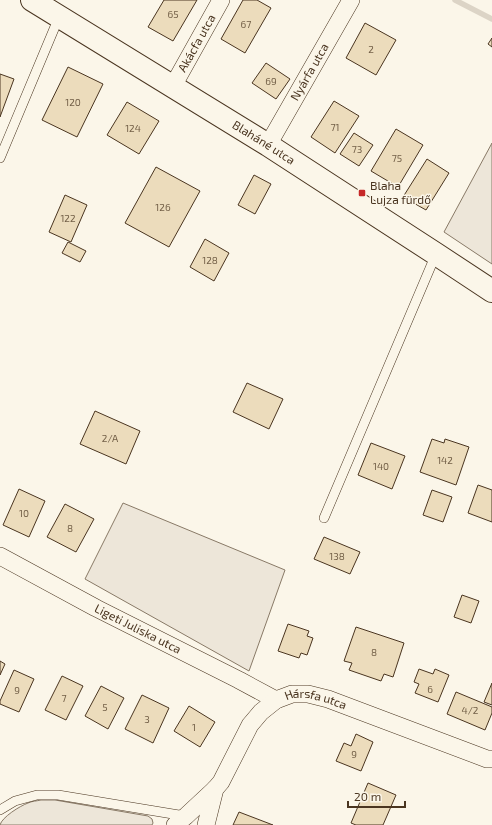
<svg xmlns="http://www.w3.org/2000/svg" width="492" height="825" font-family="'Exo 2',sans-serif">
<style>
.green{fill:#ede6d9;stroke:#887966}
.lines{fill:none;stroke-linecap:round;stroke-linejoin:round}
.stream{stroke:#dcd4c6;stroke-width:5.5}
.building{fill:#ecdcbc;stroke:#4a3520}
.lane-casing{stroke:#4a3520;stroke-width:10}
.street-casing{stroke:#4a3520;stroke-width:18}
.secondary-casing{stroke:#4a3520;stroke-width:24}
.lane{stroke:#fbf6e9;stroke-width:9}
.street{stroke:#fbf6e9;stroke-width:17}
.secondary{stroke:#fbf6e9;stroke-width:22}
.poi-dot{fill:#c62828;stroke:#fbf6e9;stroke-width:1.5}
.labels{text-anchor:middle;stroke-width:3;stroke-linejoin:round;paint-order:stroke}
.number-label{font-size:10px;fill:#725f47}
.street-label{font-size:12px;fill:#4a3520;stroke:#fbf6e9}
.poi-label{font-size:12px;fill:#4a3520;stroke:#fbf6e9;text-anchor:start}
</style>
<rect width="100%" height="100%" fill="#fbf6e9"/>
<path class="green" d="M492 143V264L444 232Z
M123 503 285 570 249 671 85 579Z
M41 800H55L148 816 152 819 153 823 152 825H0C2 817 20 806 28 803 32 801 37 801 41 800Z"/>
<g class="lines">
<path class="stream" d="M455 0 492 19"/>
</g>
<path class="building" d="M164 0H197L173 41 148 27Z
M243 0H257L271 8 245 53 221 39Z
M365 23 396 40 376 75 346 58Z
M492 38V47L488 44Z
M266 63 290 79 276 99 252 83Z
M68 67 103 84 77 137 42 120Z
M0 74 14 79 0 117Z
M334 101 359 116 335 153 311 137Z
M127 102 159 121 139 154 107 135Z
M396 129 423 145 398 187 371 171Z
M354 133 373 145 359 166 340 154Z
M427 159 449 173 426 210 403 197Z
M156 167 200 191 169 247 125 223Z
M254 175 271 184 255 214 238 205Z
M65 195 87 205 71 242 49 232Z
M205 239 229 253 214 281 190 267Z
M68 242 86 251 80 262 62 253Z
M247 383 283 399 269 429 233 412Z
M95 411 140 431 126 464 80 444Z
M432 439 444 443 445 439 469 447 456 485 420 472Z
M371 443 405 456 392 489 358 475Z
M478 485 492 490V522L468 513Z
M19 489 45 501 29 537 3 525Z
M432 490 452 497 443 522 423 515Z
M65 504 94 519 76 552 47 537Z
M324 537 360 552 350 574 314 559Z
M462 595 479 601 471 623 454 617Z
M288 624 309 631 307 636 313 638 307 655 301 653 299 658 278 651Z
M356 627 404 643 393 677 384 674 381 681 349 670 352 663 344 661Z
M0 661 5 664 0 675Z
M419 669 433 674 435 669 449 675 438 702 415 693 419 684 414 682Z
M14 670 34 679 19 712 0 704V701Z
M62 676 83 686 66 720 45 710Z
M492 683V705L484 702Z
M101 686 124 698 108 729 85 716Z
M456 692 492 707V713L485 730 447 714Z
M142 695 169 708 153 743 125 729Z
M189 706 215 722 200 747 174 731Z
M356 734 373 742 361 771 336 761 344 743 351 746Z
M368 783 396 795 383 825H356L351 823Z
M239 812 273 825H233Z"/>
<g class="lines">
<g class="lane-casing">
<path id="lane" d="M0 158 59 17
M324 518 436 254
M0 810 15 801 37 795H58L185 816"/>
</g>
<g class="street-casing">
<g id="street">
<path id="s1" d="M173 86 221 0"/>
<path id="s2" d="M268 145 351 0"/>
<path id="s3" d="M0 556 96 608 239 680 276 700"/>
<path d="M175 825 186 816 215 789"/>
<path id="s4" d="M206 825 215 789 221 782 250 725 261 712 276 700 292 694H308L328 699 487 759H492"/>
</g>
</g>
<g class="secondary-casing">
<g id="secondary">
<path id="s5" d="M32 0 268 145 436 254 492 291"/>
</g>
</g>
<use href="#lane" class="lane"/>
<use href="#street" class="street"/>
<use href="#secondary" class="secondary"/>
</g>
<rect class="poi-dot" x="358" y="189" width="8" height="8" rx="2"/>
<g class="labels">
<g class="number-label">
<text x="173" y="18">65</text>
<text x="246" y="28">67</text>
<text x="371" y="53">2</text>
<text x="271" y="85">69</text>
<text x="73" y="106">120</text>
<text x="335" y="131">71</text>
<text x="133" y="132">124</text>
<text x="357" y="153">73</text>
<text x="397" y="162">75</text>
<text x="163" y="211">126</text>
<text x="68" y="222">122</text>
<text x="210" y="264">128</text>
<text x="110" y="442">2/A</text>
<text x="445" y="464">142</text>
<text x="381" y="470">140</text>
<text x="24" y="517">10</text>
<text x="70" y="532">8</text>
<text x="337" y="560">138</text>
<text x="374" y="656">8</text>
<text x="430" y="693">6</text>
<text x="17" y="694">9</text>
<text x="64" y="702">7</text>
<text x="105" y="711">5</text>
<text x="470" y="714">4/2</text>
<text x="147" y="723">3</text>
<text x="194" y="731">1</text>
<text x="354" y="758">9</text>
</g>
<g class="street-label">
<text dy="4" stroke="none"><textPath href="#s1" startOffset="49">Akácfa utca</textPath></text>
<text dy="4" stroke="none"><textPath href="#s2" startOffset="84">Nyárfa utca</textPath></text>
<text dy="4" stroke="none"><textPath href="#s5" startOffset="272">Blaháné utca</textPath></text>
<text dy="4" stroke="none"><textPath href="#s3" startOffset="156">Ligeti Juliska utca</textPath></text>
<text dy="4" stroke="none"><textPath href="#s4" startOffset="188">Hársfa utca</textPath></text>
</g>
<g class="poi-label">
<text x="370" y="190">Blaha<tspan x="370" dy="14">Lujza fürdő</tspan></text>
</g>
</g>
<path d="M348 801v6h57v-6" fill="none" stroke="#4a3520" stroke-width="2"/>
<text x="354" y="801" font-size="12" fill="#4a3520" stroke="#fbf6e9" stroke-width="3" paint-order="stroke">20 m</text>
</svg>
